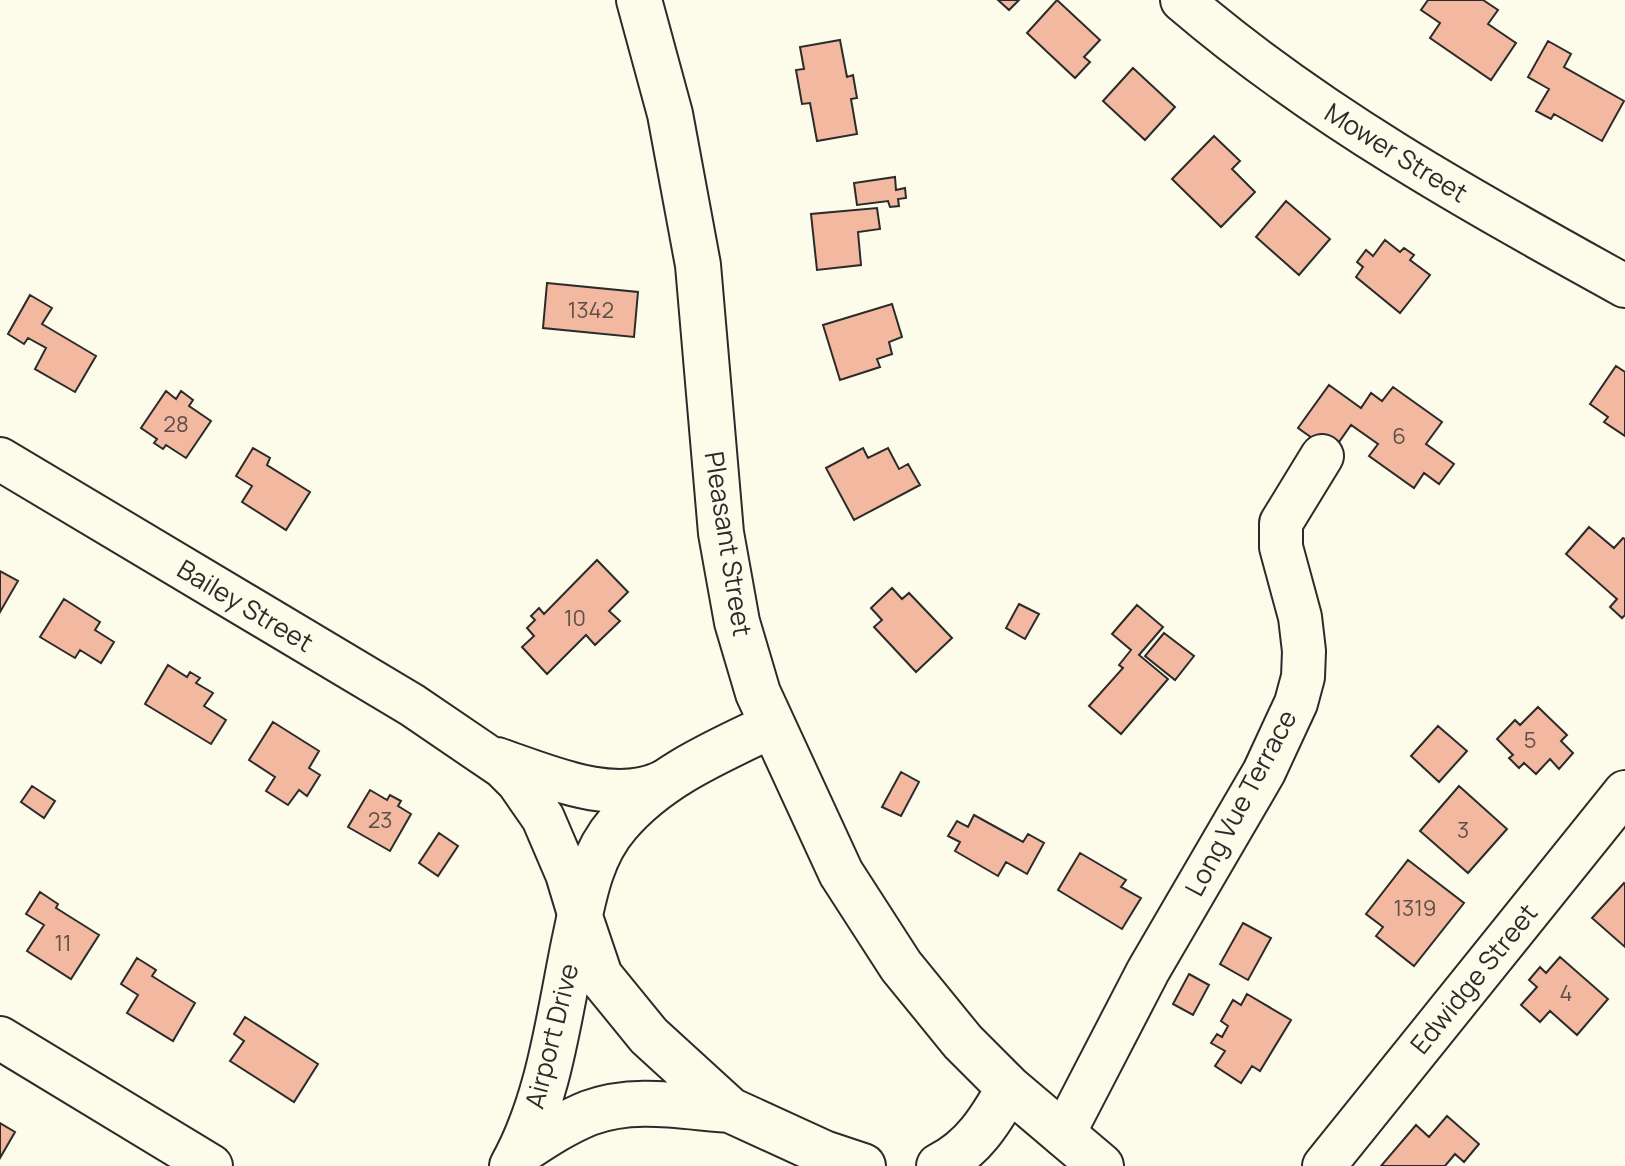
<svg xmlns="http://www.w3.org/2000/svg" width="1625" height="1166" font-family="Manrope,sans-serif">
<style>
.building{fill:#f2b8a0;stroke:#2b2b2b;stroke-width:2}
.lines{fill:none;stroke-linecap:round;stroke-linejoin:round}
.minor-casing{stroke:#2b2b2b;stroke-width:46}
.major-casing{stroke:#2b2b2b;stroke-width:48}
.minor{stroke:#fdfbea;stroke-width:42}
.major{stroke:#fdfbea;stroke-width:44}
.labels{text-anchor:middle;stroke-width:6;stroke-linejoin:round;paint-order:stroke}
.number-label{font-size:22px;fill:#5d4e48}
.street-label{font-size:26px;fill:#2b2b2b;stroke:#fdfbea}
</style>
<rect width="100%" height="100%" fill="#fdfbea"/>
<path class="building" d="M998 0H1019L1009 10Z
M1057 0 1100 40 1084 57 1090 62 1075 78 1027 33Z
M1428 0H1483L1498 10 1488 24 1516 43 1491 80 1430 38 1440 23 1421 10Z
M840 40 847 77 853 75 857 98 851 99 857 134 817 141 810 103 802 104 796 70 804 69 800 47Z
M1548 41 1571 54 1564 67 1624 101 1602 141 1554 114 1551 119 1536 111 1549 89 1528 77Z
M1133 68 1175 107 1145 140 1103 101Z
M1214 136 1240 161 1232 169 1255 192 1221 227 1172 179Z
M895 177 896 190 905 188 906 198 898 199 899 206 890 207 888 201 857 205 854 183Z
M1286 201 1330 239 1299 275 1256 237Z
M877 208 880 229 858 232 861 265 817 270 811 214Z
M1385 240 1400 252 1404 248 1414 255 1410 260 1430 275 1400 313 1356 277 1363 267 1357 262 1366 250 1373 256Z
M547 283 638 292 634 337 543 328Z
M30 295 52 308 42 324 96 356 75 392 35 369 46 348 28 338 24 344 8 334Z
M892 304 902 337 889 342 892 354 877 359 880 367 840 380 823 325Z
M1616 366 1625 372V436L1604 422 1608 417 1590 404Z
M1329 385 1361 408 1371 393 1382 401 1393 387 1442 422 1426 444 1454 464 1439 484 1424 473 1414 488 1369 456 1378 444 1351 425 1332 452 1298 428Z
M166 391 176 399 181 391 193 400 189 406 211 421 186 458 166 445 163 449 154 443 157 439 141 428Z
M253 448 270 458 267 465 310 492 286 530 242 502 252 486 236 476Z
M863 448 868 458 888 448 899 469 908 464 920 485 854 520 826 468Z
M1589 527 1614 548 1623 538 1625 539V615L1622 618 1610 607 1617 599 1566 554Z
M597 560 628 592 609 611 620 621 595 645 586 635 547 674 522 647 534 636 527 628 535 620 531 616 539 608 544 614Z
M0 571 18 581 0 612Z
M892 588 902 599 909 593 952 638 916 672 874 627 882 620 871 608Z
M64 599 100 622 95 630 114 642 101 663 80 650 75 658 40 637Z
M1019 604 1039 614 1025 639 1006 628Z
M1137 605 1163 627 1139 655 1168 679 1121 734 1089 706 1123 668 1119 665 1131 650 1112 634Z
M1164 633 1194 656 1175 680 1145 656Z
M168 665 187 677 190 672 200 678 196 683 213 693 204 706 226 720 211 744 145 704Z
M1538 707 1567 735 1561 741 1573 753 1559 769 1550 759 1536 774 1524 763 1519 768 1509 758 1513 755 1497 739 1515 720 1520 725Z
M273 722 319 751 309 768 320 775 307 796 299 790 288 805 266 791 275 777 249 760Z
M1438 726 1467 751 1439 782 1411 756Z
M901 772 919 782 901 816 882 807Z
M32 786 55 801 44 818 21 802Z
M1459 786 1507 829 1468 873 1420 831Z
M370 790 387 800 390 795 401 801 398 806 411 814 390 851 348 827Z
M974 815 1023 842 1028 834 1044 843 1027 874 1006 862 998 876 955 851 960 842 948 836 957 821 968 827Z
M439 833 458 846 438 876 419 863Z
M1080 853 1126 880 1121 887 1141 898 1122 929 1058 890Z
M1408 860 1464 903 1414 966 1376 936 1383 927 1366 914Z
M1624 883 1625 884V947L1592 918Z
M40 892 58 904 56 908 99 935 71 979 27 951 44 925 26 914Z
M1243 923 1271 938 1248 980 1220 964Z
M1560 957 1608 999 1577 1035 1550 1011 1540 1022 1521 1005 1537 987 1529 980 1540 967 1546 973Z
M137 958 156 970 152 976 195 1003 173 1041 127 1013 138 995 121 984Z
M1189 974 1209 985 1193 1015 1173 1004Z
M1247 994 1291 1020 1260 1071 1252 1066 1241 1083 1215 1066 1225 1051 1211 1043 1217 1034 1222 1037 1228 1026 1221 1021 1233 1000 1241 1005Z
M245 1017 318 1064 294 1102 230 1061 244 1041 234 1034Z
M1447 1116 1479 1144 1464 1162 1455 1154 1445 1166H1381L1416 1125 1429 1137Z
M0 1123 15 1132 0 1158Z"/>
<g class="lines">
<g class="minor-casing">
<path id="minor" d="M1182 0C1316 115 1471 201 1625 286
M0 459 412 705 503 767 518 782 543 818 567 874 580 917
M497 759C547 776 614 807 665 781
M0 1038 211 1166
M1063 1135 1148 971 1264 772 1296 703 1303 677 1304 651 1300 617 1281 547V523L1322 456
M1324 1166 1625 792"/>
</g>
<g class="major-casing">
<path id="major" d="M639 0 670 114 698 265 721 533 737 622 758 693 841 873 901 966 963 1042 1009 1088 1101 1166
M580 917 600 976 649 1036 730 1110 824 1153 863 1166
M519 1153C542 1138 564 1123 589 1113 635 1096 684 1107 730 1110
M512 1166C549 1100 559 1016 574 943 583 902 589 857 618 824 658 777 716 752 771 726
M939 1166C973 1149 990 1121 1009 1088"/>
</g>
<use href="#minor" class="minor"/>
<use href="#major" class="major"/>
</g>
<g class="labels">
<g class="number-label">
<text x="591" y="318">1342</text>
<text x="176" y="432">28</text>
<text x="1399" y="444">6</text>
<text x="575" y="626">10</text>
<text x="1530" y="748">5</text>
<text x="380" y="828">23</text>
<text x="1463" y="838">3</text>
<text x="1415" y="916">1319</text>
<text x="63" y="951">11</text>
<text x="1566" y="1001">4</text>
</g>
<g class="street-label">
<text transform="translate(1396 153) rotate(32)" y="9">Mower Street</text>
<text transform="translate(728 544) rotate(81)" y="9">Pleasant Street</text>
<text transform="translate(245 606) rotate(31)" y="9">Bailey Street</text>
<text transform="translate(1241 803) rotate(-62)" y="9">Long Vue Terrace</text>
<text transform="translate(1474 979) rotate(-51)" y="9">Edwidge Street</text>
<text transform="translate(552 1036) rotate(-76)" y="9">Airport Drive</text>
</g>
</g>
</svg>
